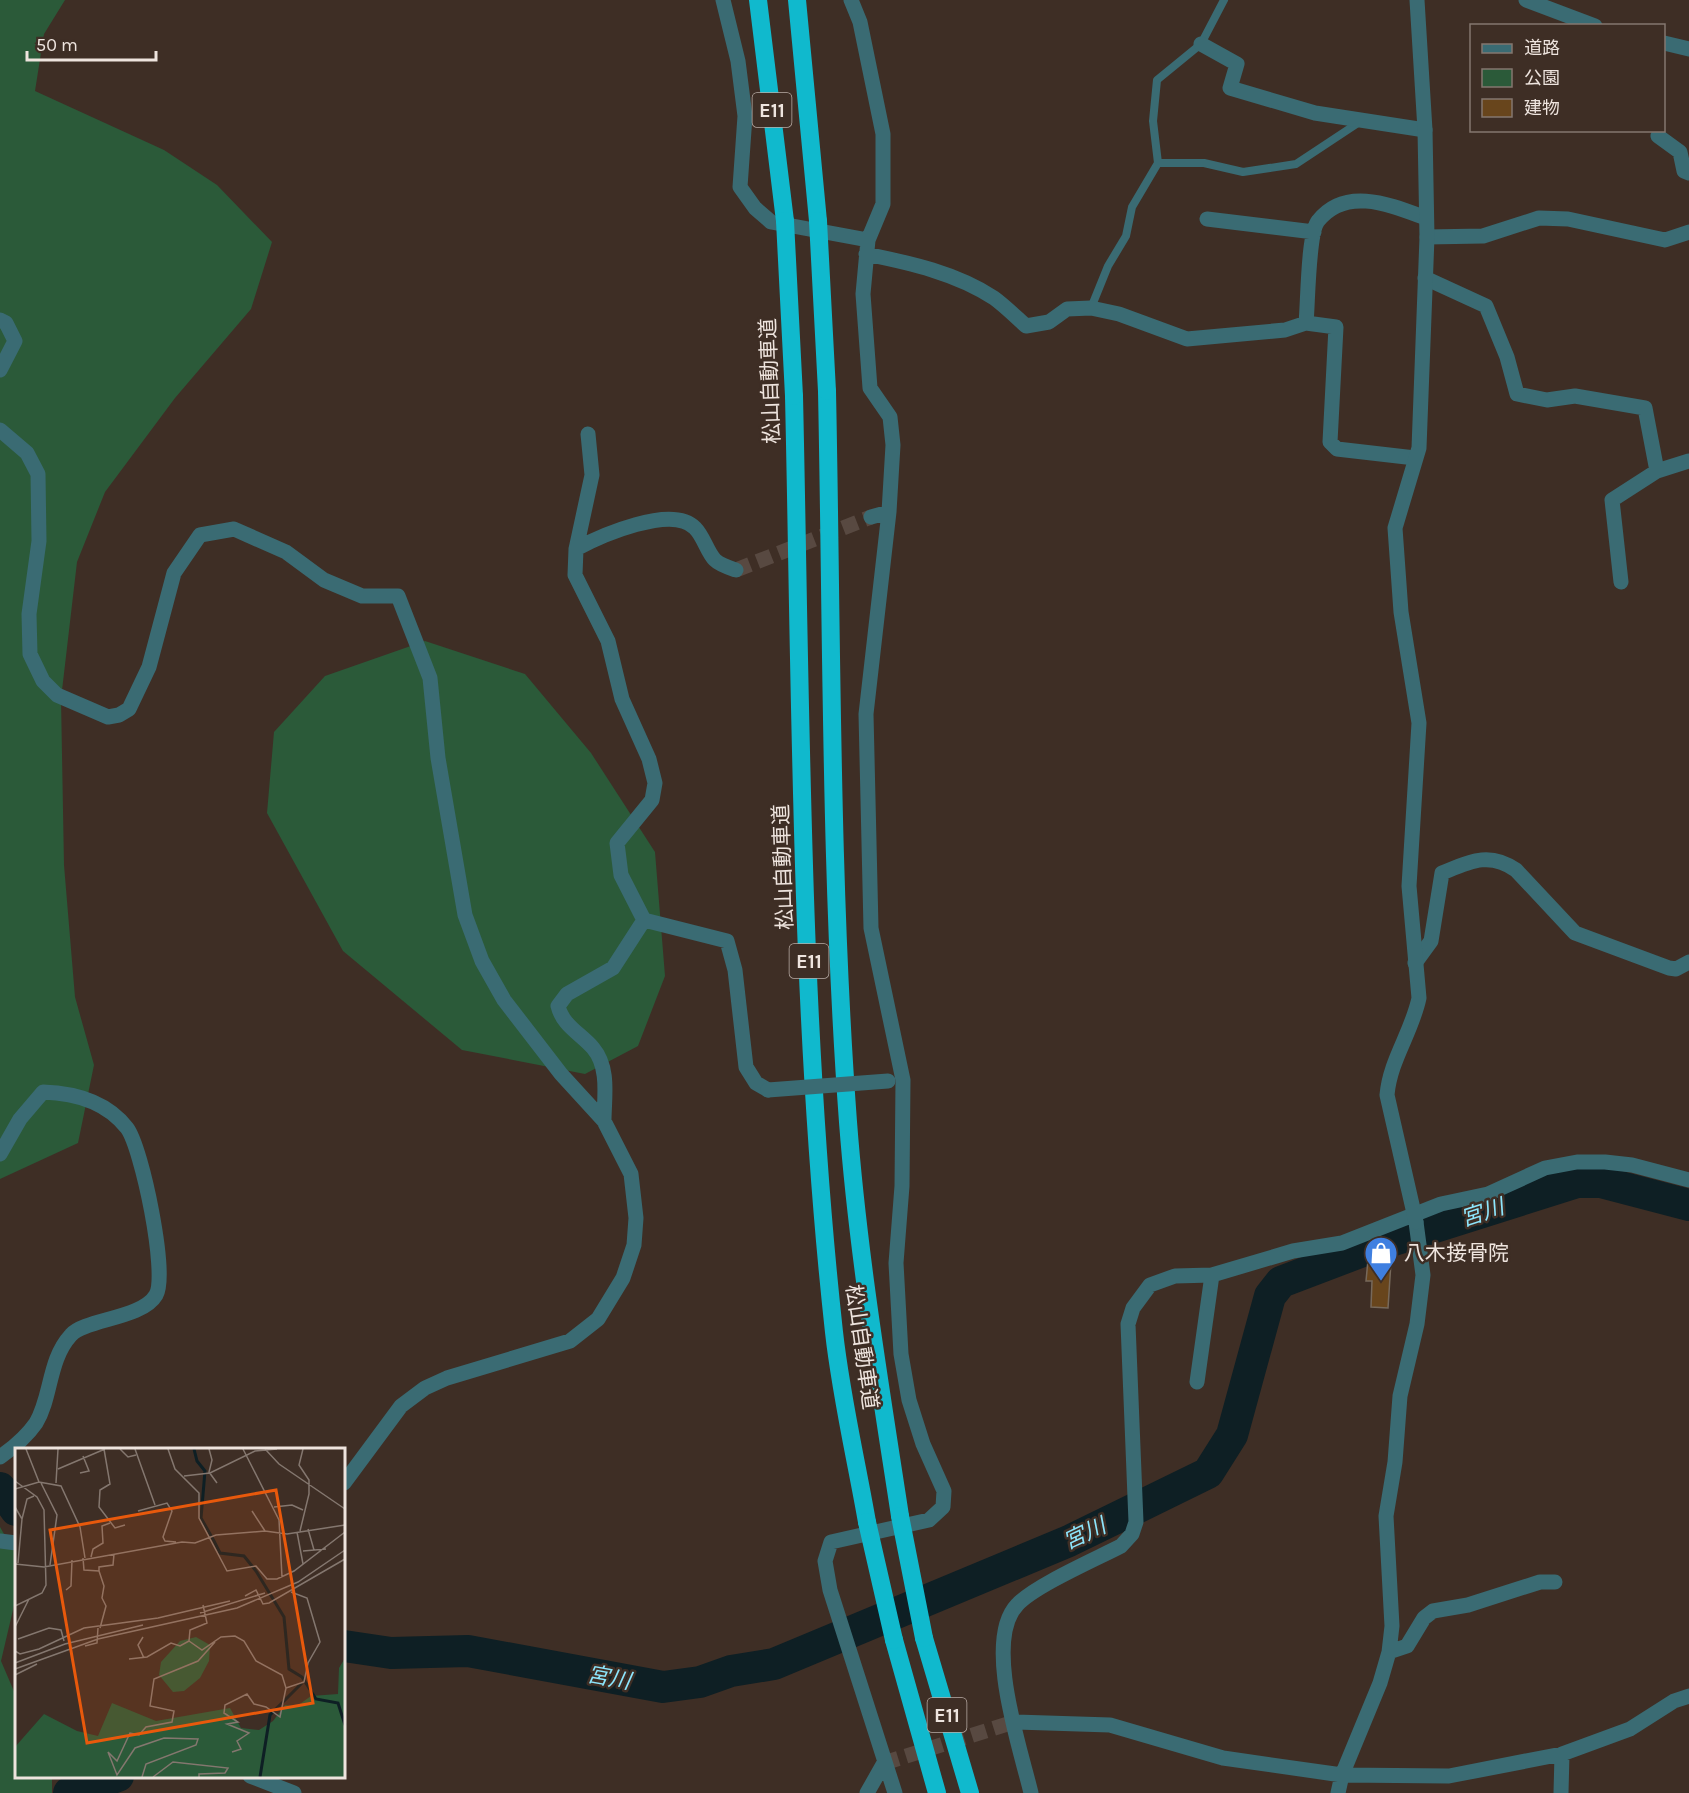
<svg xmlns="http://www.w3.org/2000/svg" width="1689" height="1793" font-family="Karla,'Noto Sans JP',sans-serif">
<style>
.green{fill:#2b5a39}
.lines{fill:none;stroke-linecap:round;stroke-linejoin:round}
.river{stroke:#0e1f24;stroke-width:32}
.building{fill:#68451c;stroke:#77695b;stroke-width:1.5}
.minor-tunnel{stroke:#584941;stroke-width:15;stroke-dasharray:15 8;stroke-linecap:butt}
.service{stroke:#3a6b73;stroke-width:8}
.minor{stroke:#3a6b73;stroke-width:15}
.tertiary{stroke:#3a6b73;stroke-width:15}
.motorway{stroke:#10b9cd;stroke-width:18}
.minor-bridge{stroke:#3a6b73;stroke-width:15}
.motorway-bridge{stroke:#10b9cd;stroke-width:18}
.labels{text-anchor:middle;stroke-width:5;stroke-linejoin:round;paint-order:stroke}
.shield{fill:#3e2e25;stroke:#b9ada6;stroke-width:1.5}
.shield-label{font-size:20px;font-weight:bold;fill:#eee4de}
.street-label{font-size:21px;fill:#eee4de;stroke:#3e2e25}
.poi-label{font-size:21px;fill:#eee4de;stroke:#3e2e25;text-anchor:start}
.water-label{font-size:22px;font-style:italic;fill:#8de6fd;stroke:#3e2e25}
.inset-river{fill:none;stroke:#0e1f24;stroke-width:3}
.inset-road{fill:none;stroke:#84776f;stroke-width:1.5}
.view{fill:#e8590c;fill-opacity:0.15;stroke:#e8590c;stroke-width:3}
.inset-edge{fill:none;stroke:#eee4de;stroke-width:3}
</style>
<rect width="100%" height="100%" fill="#3e2e25"/>
<path class="green" d="M0 0H65L44 34 35 91 164 150 217 185 272 242 251 309 175 398 105 492 77 562 61 699 64 865 75 997 94 1065 78 1143 0 1179Z
M425 641 525 674 591 753 655 852 665 976 638 1046 585 1074 462 1050 343 951 267 813 274 732 325 676Z
M0 1527 16 1555V1597L1 1661 16 1696V1776L52 1777V1793H0Z"/>
<g class="lines">
<path class="river" d="M0 1488 16 1510
M344 1646 391 1653 468 1651 663 1687 700 1682 731 1671 774 1664 1069 1541 1208 1473 1232 1435 1270 1296 1281 1282 1381 1244 1577 1182H1601L1689 1205
M69 1793 118 1776"/>
</g>
<path class="building" d="M1368 1260 1391 1262 1388 1308 1371 1307 1372 1281H1366Z"/>
<g class="lines">
<path class="minor-tunnel" d="M736 570 871 517
M884 1763 1014 1722"/>
<path class="service" d="M1158 163 1153 121 1157 80 1201 44 1224 0
M1091 308 1108 266 1126 236 1132 207 1158 163H1204L1243 172 1296 164 1361 121"/>
<path class="minor" d="M723 0 738 61 745 116 740 187 755 208 771 222 868 240
M851 0 860 22 883 134V204L868 240 863 294 870 388 890 417 893 445 889 512 866 714 871 928 903 1080 902 1186 896 1263 901 1354 909 1400 923 1444 944 1491 943 1507 929 1520 831 1542 825 1561 830 1590 895 1793
M1526 0 1595 26
M1664 43 1689 49
M1201 44 1237 64 1230 88 1315 113 1425 130
M1658 136 1680 152 1684 171 1689 173
M1207 219 1314 232
M1427 237 1483 236 1539 218 1568 219 1665 240 1689 232
M866 254C910 263 956 273 994 298 1005 306 1016 317 1026 326L1049 322 1067 309 1091 308 1119 314 1187 339 1285 330 1306 323C1308 304 1308 233 1318 221 1346 185 1393 206 1426 218
M1425 278 1486 306 1507 357 1517 394 1547 400 1575 396 1645 408 1657 471
M0 320 6 323 15 341 0 370
M1306 323 1336 327 1330 442 1337 449 1415 458
M0 430 27 453 38 474 39 541 29 614 30 654 43 681 57 695 108 717 119 715 129 709 149 667 174 573 200 535 234 529 286 552 324 580 362 596H398L430 678 438 758 465 915 482 961 504 1000 561 1074 604 1121 631 1174 636 1218 634 1245 623 1278 598 1319 570 1341 447 1378 425 1388 401 1406 344 1483
M588 434 592 475 576 549 575 575 608 641 622 699 649 759 655 783 652 800 617 843 621 875 644 920 727 941 735 970 746 1067 756 1083 768 1090
M871 517 889 512
M576 549C600 536 672 504 695 528 704 537 707 552 715 560 720 565 730 568 736 570
M1621 582 1612 500 1657 471 1689 461
M1415 963 1431 941 1442 873C1469 862 1489 851 1516 870L1575 933 1669 968 1676 969 1689 962
M604 1121C604 1098 610 1068 593 1048 580 1033 563 1026 558 1006L567 994 613 968 644 920
M0 1154 20 1119 43 1092C74 1093 106 1101 127 1128 142 1148 168 1274 156 1295 142 1319 85 1319 71 1335 48 1360 52 1396 36 1423 27 1436 13 1448 0 1457
M1197 1382 1212 1275
M0 1541 16 1543
M1389 1652 1407 1646 1424 1618 1433 1611 1468 1605 1540 1582H1555
M1014 1722 1110 1725 1223 1758 1342 1775 1449 1776 1562 1754 1630 1729 1674 1701 1689 1696
M250 1776 294 1793
M867 1793 884 1763
M1031 1793C1021 1750 983 1641 1017 1605 1034 1586 1096 1559 1121 1546L1132 1534 1136 1522 1128 1324 1133 1308 1150 1285 1175 1276 1212 1275 1293 1251 1342 1243 1441 1204 1488 1194 1545 1168 1577 1162H1605L1632 1165 1689 1180
M1338 1793 1342 1775 1380 1683 1389 1652 1392 1626 1386 1516 1395 1462 1400 1396 1417 1324 1423 1275 1416 1222
M1561 1793 1562 1754"/>
<path class="tertiary" d="M1416 1222 1387 1095C1390 1060 1412 1032 1419 998L1409 886 1419 723 1401 612 1395 528 1419 448 1427 237 1425 130 1417 0"/>
<path class="motorway" d="M758 0 785 221
M797 0 818 221
M827 391C832 635 830 879 848 1122 858 1254 880 1385 900 1516
M794 396C801 708 800 1022 834 1332 841 1396 856 1459 867 1522
M924 1638 970 1793
M894 1640 937 1793"/>
<path class="minor-bridge" d="M768 1090 888 1081"/>
<path class="motorway-bridge" d="M785 221 794 396
M818 221 827 391
M900 1516 924 1638
M867 1522 894 1640"/>
</g>
<defs>
<g id="shop-pin" transform="scale(1.725)"><path d="M0 17L-7.5 6A9.5 9.5 0 1 1 7.5 6Z" fill="#3f7fe0" stroke="#3e2e25"/><path d="M-5-2.5h2.3a2.7 3.5 0 0 1 5.4 0H5L5.5 6h-11ZM-1.5-2.5h3a1.5 2.3 0 0 0-3 0Z" fill="#fff"/></g>
</defs>
<g fill-rule="evenodd">
<use href="#shop-pin" x="1381" y="1253"/>
</g>
<g class="labels">
<g class="shield">
<rect x="752.5" y="93" width="39" height="34" rx="4.5"/>
<rect x="789.5" y="944" width="39" height="34" rx="4.5"/>
<rect x="927.5" y="1698" width="39" height="34" rx="4.5"/>
</g>
<g class="shield-label">
<text x="772" y="117">E11</text>
<text x="809" y="968">E11</text>
<text x="947" y="1722">E11</text>
</g>
<g class="street-label">
<text transform="translate(770 381) rotate(-92)" y="7">松山自動車道</text>
<text transform="translate(783 867) rotate(-92)" y="7">松山自動車道</text>
<text transform="translate(862 1347) rotate(82)" y="7">松山自動車道</text>
</g>
<g class="poi-label">
<text x="1404" y="1260">八木接骨院</text>
</g>
<g class="water-label">
<text transform="translate(1482 1212) rotate(-18)" y="8">宮川</text>
<text transform="translate(1084 1533) rotate(-25)" y="8">宮川</text>
<text transform="translate(609 1677) rotate(10)" y="8">宮川</text>
</g>
</g>
<g transform="translate(15 1448)">
<rect width="330" height="330" fill="#3e2e25"/>
<path d="M181 189 195 197 194 213 185 230 169 243 158 244 144 227 146 214 165 193ZM330 210V329H0V299L29 266 62 283 83 288 97 255 141 273 215 260 226 280 244 282 258 273 270 257 282 258 296 248 323 246 324 220Z" fill="#2b5a39"/>
<path class="inset-river" d="M179 1 182 13 190 23 186 70 199 93 205 105 229 108 241 123 269 169 274 221 287 229 301 251 323 255 330 277M245 329 255 267 287 235"/>
<path class="inset-road" d="M11 1 24 34M89 1 95 36 85 42 84 59 100 80 110 77M105 1 113 9 121 7M120 1 140 57M153 1 160 21 184 45V70L212 123 241 118 252 131H262L279 123 330 84M194 1 197 12 194 24 202 35M228 1 264 72 267 129M250 1 264 16 330 61M43 21 90 1M65 25 74 23 68 8M169 28 195 25 240 3 262 1M0 33 22 49 29 62 31 137 27 145 0 158M26 35 42 67 35 117M41 35 43 1M0 41 24 34 46 38 65 79 70 110M0 59 7 71 12 51 19 48M259 59 277 57 288 62M123 63 152 55 157 63 148 89 150 93 161 94M237 63 250 83M293 81 299 102M285 83 294 46V32L284 17 288 1M282 84 288 116M288 103 311 101M76 109 78 101 88 95 87 78 95 75M68 110 69 122 84 123 89 138 87 150 91 158 85 180M3 115 7 71M0 116 29 119 167 94 180 95 201 87 250 83 272 86 330 77M84 123V119L98 117 99 106M51 142 56 138 57 112M230 148 241 142 248 156 254 155 330 111M185 165 250 145M0 179 14 151M128 189 123 197 129 210M3 191 34 180 46 182 49 193M174 193 187 202 206 189 220 188 229 193 241 213 267 227 271 240 265 269 251 259 239 256 232 246 210 257 209 265 223 274 212 276 234 285 222 293 226 301 217 304M174 193 175 182 192 175 188 157M70 198 82 195 83 180M0 203 5 206 24 201 69 180 143 170 215 153M114 211 132 209 156 195 165 198 174 193M0 215 50 196 128 177M0 221 83 191 222 160 283 134 330 102M0 227 22 216M271 240 289 234 293 215 305 194 292 150 276 144M127 329 131 316 181 297 183 291 149 290 120 300 102 327 93 304 102 313 115 285 124 287 131 279 157 274 159 263 135 258 139 231 183 213 200 194M138 329 158 314 213 320 210 325 184 326V329"/>
<path class="view" d="M261 42 298 255 72 295 35 82Z"/>
<rect width="330" height="330" class="inset-edge"/>
</g>
<rect x="1470" y="24" width="195" height="108" fill="#3e2e25" stroke="#84776f" stroke-width="1.5"/>
<rect x="1482" y="44" width="30" height="9" fill="#3a6b73" stroke="#84776f" stroke-width="1.5"/>
<text x="1524" y="54" font-size="18" fill="#eee4de">道路</text>
<rect x="1482" y="69" width="30" height="18" fill="#2b5a39" stroke="#84776f" stroke-width="1.5"/>
<text x="1524" y="84" font-size="18" fill="#eee4de">公園</text>
<rect x="1482" y="99" width="30" height="18" fill="#68451c" stroke="#84776f" stroke-width="1.5"/>
<text x="1524" y="114" font-size="18" fill="#eee4de">建物</text>
<path d="M27 51v9h129v-9" fill="none" stroke="#eee4de" stroke-width="3"/>
<text x="36" y="51" font-size="18" fill="#eee4de" stroke="#3e2e25" stroke-width="4.5" paint-order="stroke">50 m</text>
</svg>
